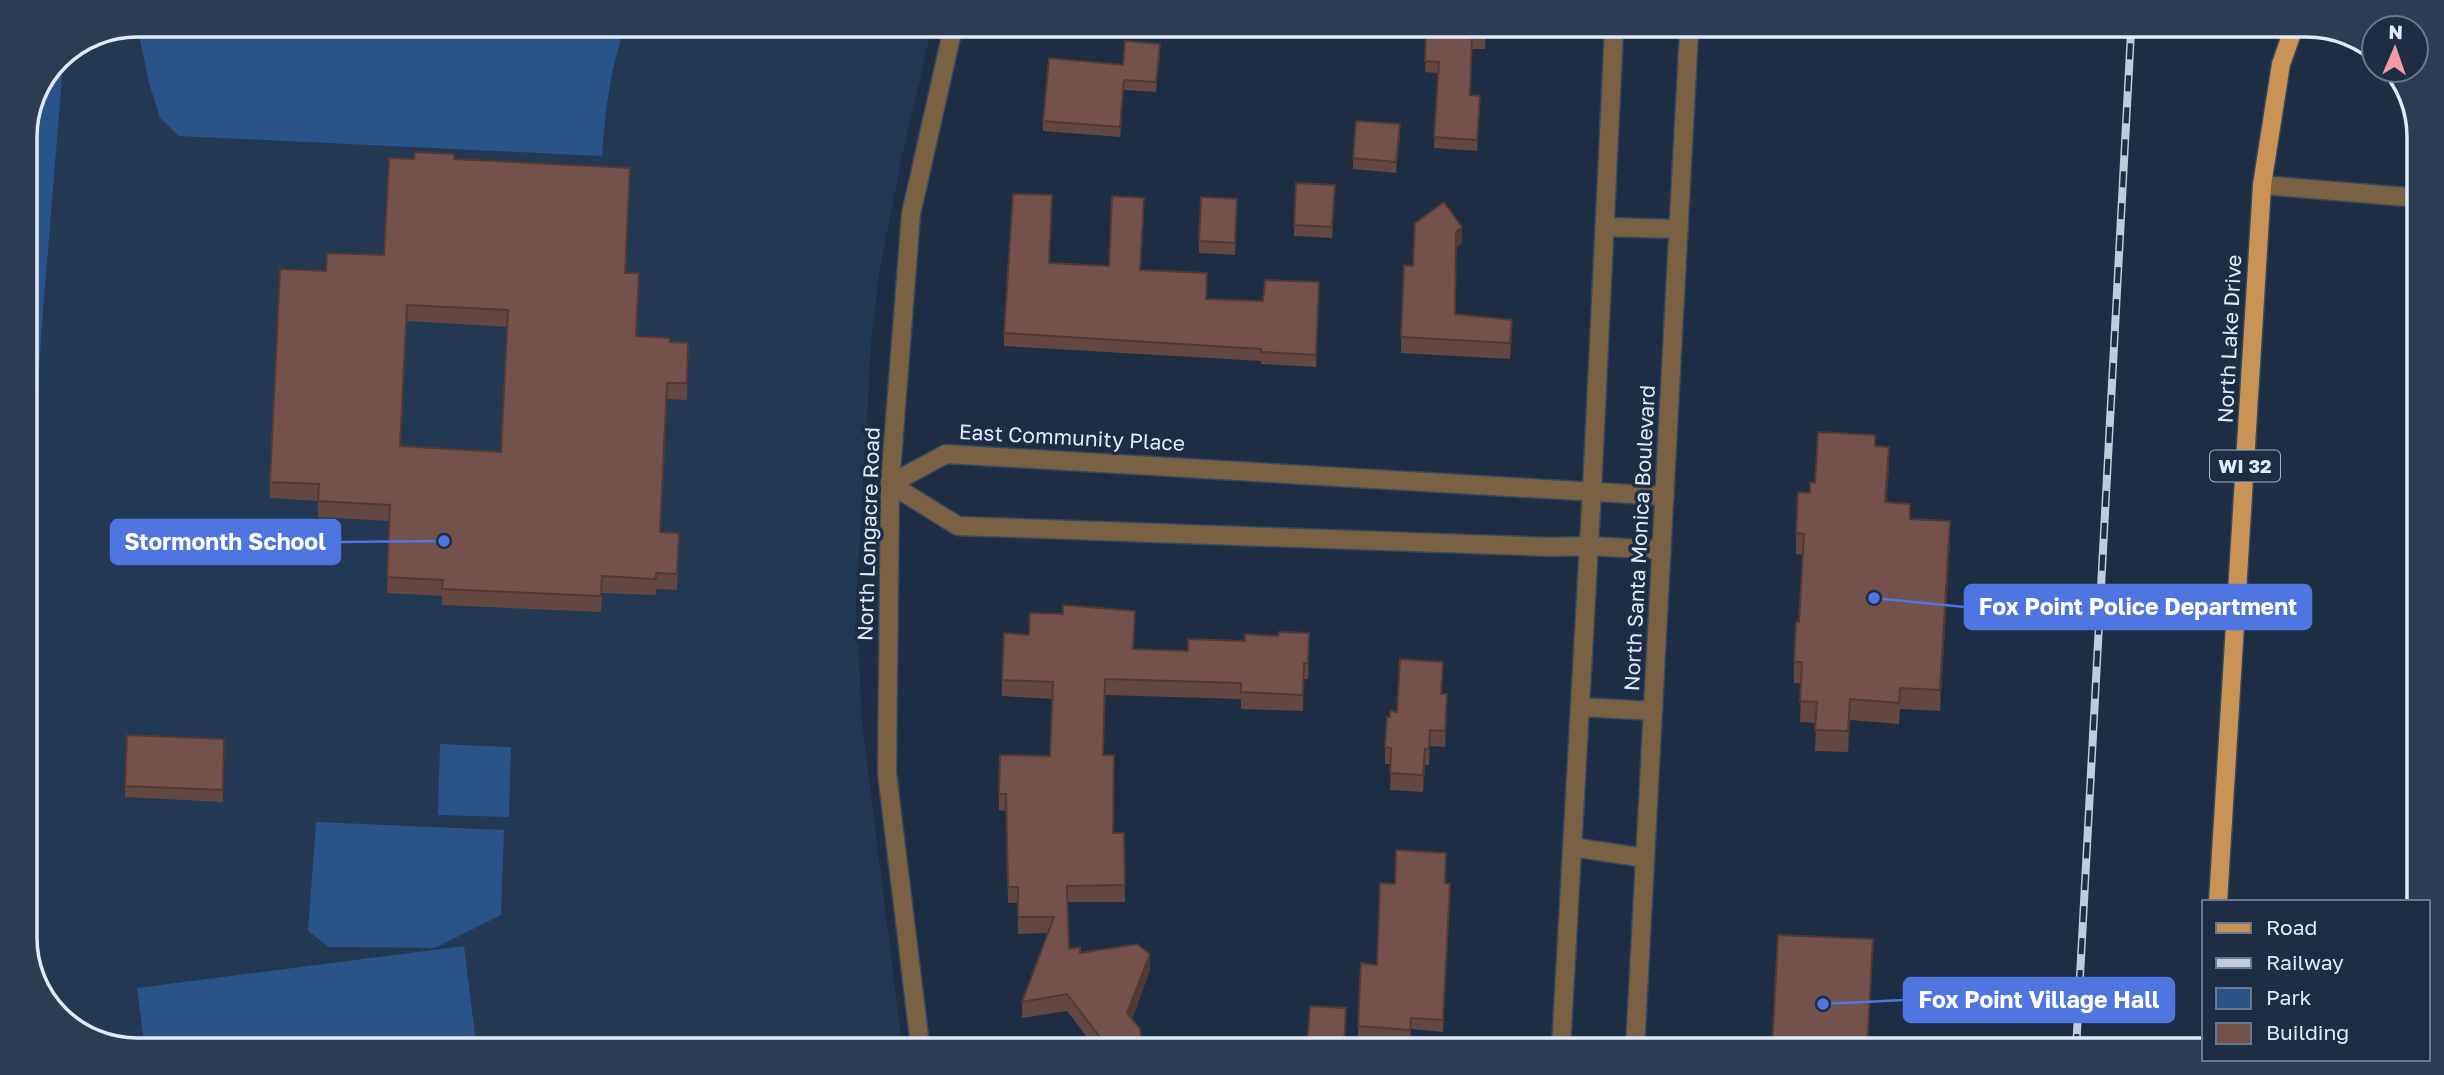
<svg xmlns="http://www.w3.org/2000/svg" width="2444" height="1075" font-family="'Golos Text',sans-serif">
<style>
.built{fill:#223853}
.green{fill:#2a5388}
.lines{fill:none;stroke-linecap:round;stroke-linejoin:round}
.minor-casing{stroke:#37485d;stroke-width:21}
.major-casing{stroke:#37485d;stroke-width:21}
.minor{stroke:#7a6143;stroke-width:18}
.major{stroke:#c89354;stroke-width:18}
.rail-casing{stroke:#c0ccdc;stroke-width:8}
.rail{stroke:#1c2d44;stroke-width:5;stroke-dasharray:16;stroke-linecap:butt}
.wall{fill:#644740;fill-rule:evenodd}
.shaded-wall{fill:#513934}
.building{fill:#74524b;stroke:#513934;stroke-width:2;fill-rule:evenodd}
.labels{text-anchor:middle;stroke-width:7;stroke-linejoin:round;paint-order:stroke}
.shield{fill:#1c2d44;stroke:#a5b2c3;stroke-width:2}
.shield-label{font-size:19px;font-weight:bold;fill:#e0ebfa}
.street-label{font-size:21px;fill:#e0ebfa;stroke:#1c2d44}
.rim{fill:none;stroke:#e0ebfa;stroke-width:3.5}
.leader{fill:none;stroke:#4e75e0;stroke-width:2.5}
.callout-dot{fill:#4e75e0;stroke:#1c2d44;stroke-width:2.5}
.callout{fill:#4e75e0;stroke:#4e75e0;stroke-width:2.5}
.callout-label{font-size:23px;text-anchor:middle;font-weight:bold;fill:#fff}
</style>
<rect width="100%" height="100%" fill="#1c2d44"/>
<path class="built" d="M137 25 932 28 902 156 879 274 872 332 856 604 862 720 902 1045 94 1042 47 1006 25 946V601L42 325 64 54Z"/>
<path class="green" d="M137 25 626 26C609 69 606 111 602 156L179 136 160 118 149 83Z
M64 54 42 325 25 601 26 227 33 111 58 57Z
M440 744 511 747 509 817 438 815Z
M316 822 504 830 501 915 435 948 329 947 308 931Z
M464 946 476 1043 144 1042 137 988Z"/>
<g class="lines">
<g class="minor-casing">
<path id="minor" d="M2262 185 2419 198
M1605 227 1679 229
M890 484 958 526 1551 547 1589 546 1662 550
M890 484 946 454 1665 496
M1580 707 1653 711
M1572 847 1645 858
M920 1045 887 773 890 484 911 214 953 28
M1561 1048 1592 490 1614 30
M1635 1048 1689 31"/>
</g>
<g class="major-casing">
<path id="major" d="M2218 902 2262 185 2281 64 2292 33"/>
</g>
<use href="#minor" class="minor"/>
<use href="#major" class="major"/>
<g class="rail-casing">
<path id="rail" d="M2076 1050 2131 32"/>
</g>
<use href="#rail" class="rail"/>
</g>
<path class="wall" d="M1426 30H1486L1485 49H1472L1470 95 1480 107 1477 151 1434 148 1438 73 1425 72Z
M1160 54 1156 92 1124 90 1120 137 1043 131V121L1123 65Z
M1400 136 1396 173 1353 169V158Z
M454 159 630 184 626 273 639 290 637 336 670 342 688 359 687 400 667 399 661 532 679 549 677 590 656 589V595L602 593 601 612 442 605V596L387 593 389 521 318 517V501L270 498V482L326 271 384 255ZM407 321 508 327 501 452 401 446Z
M1335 197 1332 238 1294 236V225Z
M1052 208 1049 263 1109 266 1144 210 1141 270 1207 299 1263 301 1319 295 1316 367 1261 364V361L1004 346V333Z
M1237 210 1235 255 1199 253V241Z
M1462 243 1456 248 1455 315 1512 337 1510 359 1401 353V337L1413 266Z
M1875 446 1889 468 1886 502 1910 519 1950 542 1940 711 1900 709 1899 724 1850 720 1848 752 1815 751 1816 723 1800 722 1801 683H1794V662L1799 622 1803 555 1796 554V533L1810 493 1815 483Z
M1135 627 1134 649 1188 651 1309 650 1308 679H1304L1303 711 1241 709V699L1105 695 1103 755 1113 833H1124L1125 902H1068L1069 949 1080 953 1150 970 1132 1019 1142 1046H1094L1067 1011 1022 1018V1002L1048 933 1018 934V903H1008L1006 811 999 810V794L1050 756 1052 699 1002 696V680L1029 635Z
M1443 678 1442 694 1447 711 1445 747 1430 746 1429 765H1425L1423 792 1390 790 1391 764H1385V747L1390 717Z
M224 739 223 802 125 797V786Z
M1445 883 1450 895 1443 1032 1411 1029 1410 1041 1358 1037V1026Z"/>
<path class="shaded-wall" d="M1160 44V54L1156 92V82Z
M1124 80V90L1120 137V127Z
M1400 124V136L1396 173V162Z
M630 168V184L625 289V273Z
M1462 227V243L1456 248V232Z
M407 305V321L400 463V446Z
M1512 320V337L1510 359V343Z
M667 383V399L660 548V532Z
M1889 447V468L1885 523V502Z
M1950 521V542L1940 711V690Z
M1447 694V711L1445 747V731Z
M1850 699V720L1848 752V731Z
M1425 749V765L1423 792V775Z
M1873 939 1868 1049H1867Z
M1150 954V970L1127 1030V1013Z"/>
<path class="building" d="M1426 30H1485V38L1472 37 1470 95 1480 96 1477 140 1434 137 1439 62 1425 61Z
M1125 41 1160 44 1156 82 1124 80 1120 127 1043 121 1049 58 1123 65Z
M1356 121 1400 124 1396 162 1353 158Z
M415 152 454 154V159L630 168 625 273H639L636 336 670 338V342L688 343 687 383H667L660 532 679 533 677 574 656 573V579L602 576 601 596 442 589 443 580 387 577 390 505 318 501 319 484 270 482 280 269 326 271 327 253 384 255 389 158 414 159ZM407 305 508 310 501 452 400 446Z
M1296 183 1335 185 1332 227 1294 225Z
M1013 194 1052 195 1049 263 1109 266 1112 196 1144 198 1140 270 1207 273 1206 299 1263 301 1265 280 1319 282 1316 355 1261 352V349L1004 333Z
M1201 197 1237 199 1235 243 1199 241Z
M1444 202 1462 227 1456 232 1455 314 1512 320 1510 343 1401 337 1404 265 1413 266 1415 223Z
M1818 432 1875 435V446L1889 447 1885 502 1910 504V519L1950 521 1940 690 1900 688 1899 703 1850 699 1848 731 1815 730 1817 702 1800 701 1802 662H1794L1796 622H1799L1804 534 1796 533 1798 492 1810 493V482L1815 483Z
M1063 605 1135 611 1133 649 1188 651V639L1245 641V634L1278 636 1279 632 1309 633 1308 663H1304L1303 695 1241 692V683L1105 679 1103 755H1114L1113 833H1124L1125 885 1067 886 1069 949 1080 947V953L1137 944 1150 954 1127 1013 1140 1029 1142 1046H1107L1067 994 1022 1002 1054 917H1018V887H1008L1006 794H999L1000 755 1050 756 1053 682 1002 680 1004 633 1029 635 1030 613 1063 614Z
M1400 659 1443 662 1441 694H1447L1445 731 1430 730 1429 749H1425L1423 775 1390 773 1391 748 1385 747 1387 717H1390V711L1397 712Z
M127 735 224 739 223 790 125 786Z
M1396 850 1446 853 1445 883 1450 884 1443 1020 1411 1018 1410 1030 1358 1026 1361 963 1377 965 1380 883 1395 884Z
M1778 935 1873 939 1867 1049 1772 1048Z
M1310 1006 1346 1008 1344 1047 1307 1045Z"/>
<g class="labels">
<rect class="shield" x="2210" y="450.5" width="70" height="31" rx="5"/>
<g class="shield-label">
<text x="2245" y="473">WI 32</text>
</g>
<g class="street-label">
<text transform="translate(2230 339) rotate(-87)" y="7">North Lake Drive</text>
<text transform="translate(1072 438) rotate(3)" y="7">East Community Place</text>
<text transform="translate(869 534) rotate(-88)" y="7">North Longacre Road</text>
<text transform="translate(1640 538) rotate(-87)" y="7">North Santa Monica Boulevard</text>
</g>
</g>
<path d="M0 0H2444V1075H0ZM137 37H2307A100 100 0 0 1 2407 137V938A100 100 0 0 1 2307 1038H137A100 100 0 0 1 37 938V137A100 100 0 0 1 137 37Z" fill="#2c3c53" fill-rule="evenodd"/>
<path class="rim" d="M137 37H2307A100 100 0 0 1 2407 137V938A100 100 0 0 1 2307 1038H137A100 100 0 0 1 37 938V137A100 100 0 0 1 137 37Z"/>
<path class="leader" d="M444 541L340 542M1874 598L1965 607M1823 1004L1904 1000"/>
<g class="callout-dot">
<circle cx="444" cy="541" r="7"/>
<circle cx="1874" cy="598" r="7"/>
<circle cx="1823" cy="1004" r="7"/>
</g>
<g class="callout">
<rect x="111" y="520" width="229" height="44" rx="7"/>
<rect x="1965" y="585" width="346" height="44" rx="7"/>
<rect x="1904" y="978" width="270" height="44" rx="7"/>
</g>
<g class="callout-label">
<text x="225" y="550">Stormonth School</text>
<text x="2138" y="615">Fox Point Police Department</text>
<text x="2039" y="1008">Fox Point Village Hall</text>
</g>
<rect x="2202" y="900" width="228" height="161" fill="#1c2d44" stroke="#6a798d" stroke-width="2"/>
<rect x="2216" y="923" width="35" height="10" fill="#c89354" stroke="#6a798d" stroke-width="2"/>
<text x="2266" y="935" font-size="21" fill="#e0ebfa">Road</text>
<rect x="2216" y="958" width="35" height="10" fill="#c0ccdc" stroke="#6a798d" stroke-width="2"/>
<text x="2266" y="970" font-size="21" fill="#e0ebfa">Railway</text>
<rect x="2216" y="988" width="35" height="21" fill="#2a5388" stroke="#6a798d" stroke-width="2"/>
<text x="2266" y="1005" font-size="21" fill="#e0ebfa">Park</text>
<rect x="2216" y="1023" width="35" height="21" fill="#74524b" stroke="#6a798d" stroke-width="2"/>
<text x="2266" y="1040" font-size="21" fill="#e0ebfa">Building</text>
<g transform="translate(2395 49) rotate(2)"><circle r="33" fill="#1c2d44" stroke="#6a798d" stroke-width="2"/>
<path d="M0-5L12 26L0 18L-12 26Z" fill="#f49aa3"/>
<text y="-10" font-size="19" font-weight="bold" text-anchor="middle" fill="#e0ebfa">N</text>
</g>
</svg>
